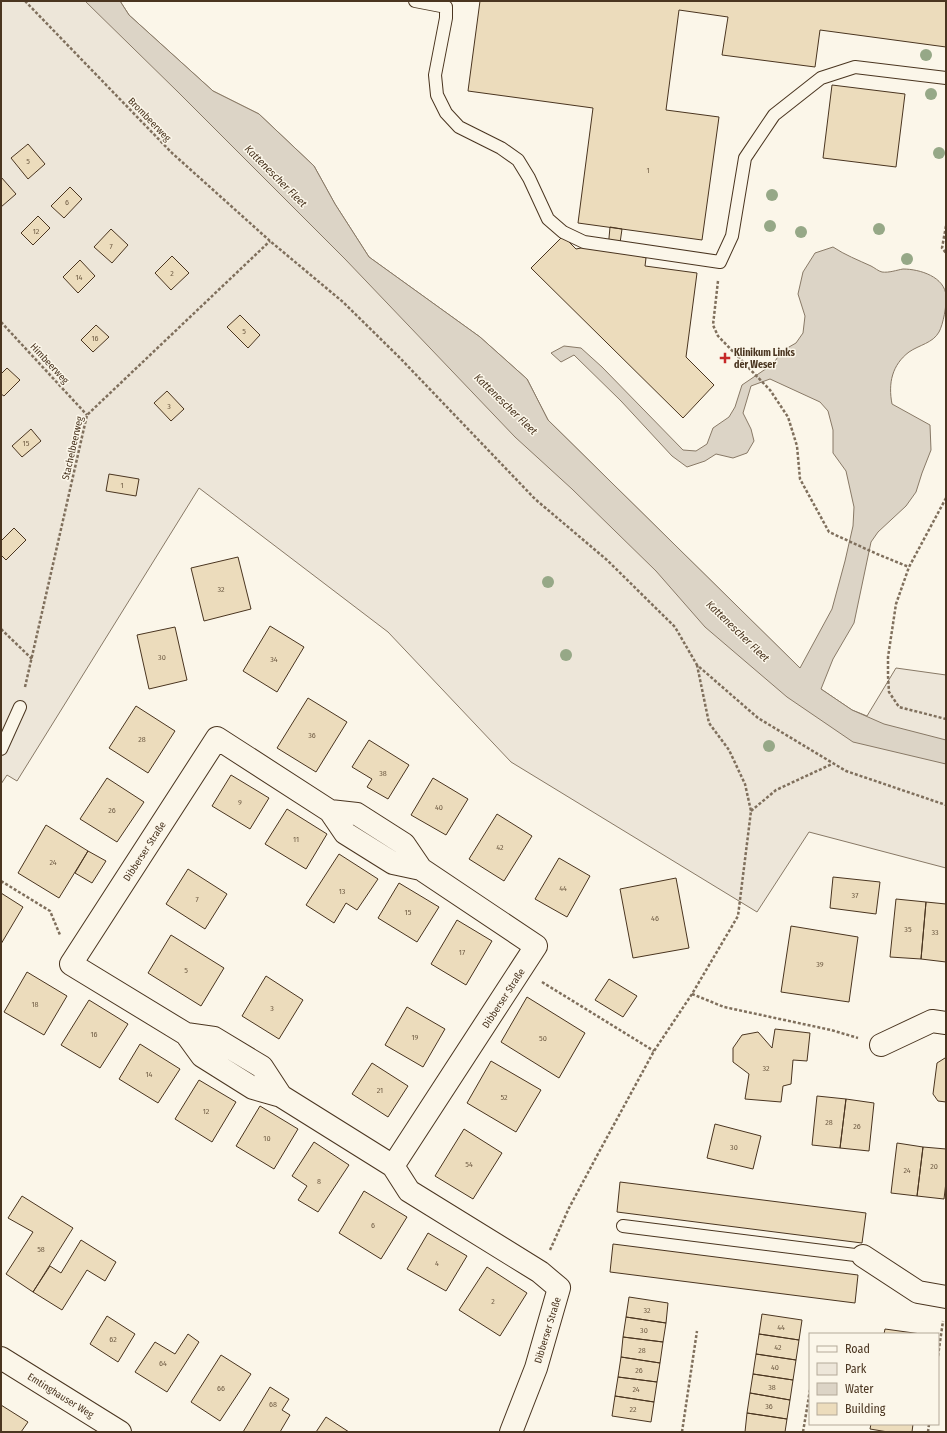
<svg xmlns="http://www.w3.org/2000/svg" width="947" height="1433" font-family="'Fira Sans Condensed',sans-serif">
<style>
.green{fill:#ede6d9;stroke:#887966}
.water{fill:#dcd4c6;stroke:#887966}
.building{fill:#ecdcbc;stroke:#4a3520}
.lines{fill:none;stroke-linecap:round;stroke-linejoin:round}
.service-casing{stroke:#4a3520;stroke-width:14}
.minor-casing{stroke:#4a3520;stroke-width:24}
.path{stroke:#7f6f5c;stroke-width:2.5;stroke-dasharray:3 2;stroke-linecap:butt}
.service{stroke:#fbf6e9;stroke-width:12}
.minor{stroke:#fbf6e9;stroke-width:22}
.tree{fill:#96a887}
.poi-dot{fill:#c62828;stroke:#fbf6e9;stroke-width:1.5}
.labels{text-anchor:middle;stroke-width:3;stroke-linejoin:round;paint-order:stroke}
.number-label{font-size:8px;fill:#725f47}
.street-label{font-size:10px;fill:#4a3520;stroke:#fbf6e9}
.poi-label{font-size:10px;font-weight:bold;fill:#4a3520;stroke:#fbf6e9;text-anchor:start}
.water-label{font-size:11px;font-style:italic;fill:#4a3520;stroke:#fbf6e9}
</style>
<rect width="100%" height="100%" fill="#fbf6e9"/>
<path class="green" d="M1 1H120L129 15 213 91 259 114 314 166 335 204 369 257 480 337 527 379 548 420 821 689 852 710 867 716 896 668 946 675V868L809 832 757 912 511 762 388 632 199 488 17 781 7 775 1 784Z"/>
<path class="water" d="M85 1H120L129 15 213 91 259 114 314 166 335 204 369 257 480 337 527 379 548 420 800 668 832 609 845 561 853 526 854 507 846 471 833 453V430L828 411 820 402 770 379 751 386 743 413 751 429 754 441 747 453 733 458 716 454 705 461 687 467 672 456 621 401 574 355 561 362 551 353 564 346 581 348 602 367 683 450 696 451 707 444 713 428 729 417 735 407 742 385 773 364 782 351 796 343 803 333 805 316 798 294 803 272 815 253 833 247C845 255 858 260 871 266 875 268 878 271 882 272 889 273 897 270 903 269 920 269 945 277 946 296 947 304 943 325 939 332 933 343 919 345 909 352 892 365 888 383 892 404L930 425 931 450 922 473 916 492 906 506 878 532 871 542 854 623 833 659 821 689 852 710 884 724 946 740V764L853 742 787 697 705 627 656 571 572 489 515 437 345 259 178 92Z"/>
<path class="building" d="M480 1H946V47L820 30 815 67 722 55 728 17 679 10 666 110 719 117 702 240 578 223 593 108 468 91Z
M832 85 905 94 896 167 823 158Z
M28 144 45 164 28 179 11 158Z
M1 177 16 194 1 207Z
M70 187 82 199 64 218 51 206Z
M38 216 50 228 33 245 21 233Z
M610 227 622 229 619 250 608 249Z
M111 229 128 245 112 263 94 247Z
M563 236 576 249 586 247 631 253 646 258 645 266 697 273 686 357 714 385 683 418 531 268Z
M172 256 189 273 171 290 155 273Z
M80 260 95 276 78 293 63 277Z
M240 315 260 335 248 348 227 327Z
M96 325 109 337 93 352 81 340Z
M7 368 20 380 4 396 1 394V374Z
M167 391 184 409 171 421 154 403Z
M31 429 41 441 22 457 12 446Z
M109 474 139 479 136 496 106 491Z
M14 528 26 540 6 560 1 555V541Z
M238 557 251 609 204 621 191 568Z
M270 626 304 647 277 692 243 671Z
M175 627 187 680 149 689 137 635Z
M308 698 347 722 316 772 277 748Z
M136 706 175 731 148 773 109 748Z
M369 740 409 765 388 799 367 787 372 779 352 767Z
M231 775 269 798 250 829 212 806Z
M107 778 144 802 117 842 80 819Z
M433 778 468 799 446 835 411 815Z
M287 809 327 834 306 869 265 844Z
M497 814 532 836 504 881 469 859Z
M46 825 88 851 59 898 18 873Z
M88 851 106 861 92 883 75 873Z
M339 854 378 879 357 910 346 903 334 923 306 905Z
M559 858 590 876 567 917 535 899Z
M188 869 227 894 205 929 166 904Z
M833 877 880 882 876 914 830 908Z
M676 878 689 948 633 958 620 889Z
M399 883 439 907 417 942 378 918Z
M1 893 23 907 1 944Z
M896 899 926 902 921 959 890 957Z
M926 902 946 904V962L921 959Z
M457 920 492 941 466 985 431 964Z
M791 926 858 937 849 1002 781 992Z
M171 935 224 968 201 1006 148 973Z
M27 972 67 996 44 1035 4 1012Z
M266 976 303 1000 279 1039 242 1016Z
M609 979 637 996 623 1017 595 1000Z
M527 997 585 1033 559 1078 501 1042Z
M89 1000 128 1024 100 1068 61 1045Z
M407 1007 445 1029 423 1067 385 1045Z
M775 1029 810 1033 807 1061 793 1060 791 1084 783 1086 781 1102 745 1099 749 1074 733 1062V1048L742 1035 758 1032 772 1048Z
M140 1044 180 1069 158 1103 119 1079Z
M945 1058H946V1102L938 1101 933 1094 937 1063Z
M491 1061 541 1090 516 1132 467 1103Z
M372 1063 408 1086 388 1117 352 1094Z
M199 1080 236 1102 212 1142 175 1119Z
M817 1096 846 1099 840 1148 812 1145Z
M846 1099 874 1103 869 1151 840 1148Z
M260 1106 298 1129 274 1169 236 1146Z
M715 1124 761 1136 753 1169 707 1158Z
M464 1129 502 1153 473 1199 435 1176Z
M314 1142 349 1165 318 1212 298 1200 307 1186 292 1176Z
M897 1143 923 1147 917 1196 891 1193Z
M923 1147 946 1149V1182L944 1199 917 1196Z
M620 1182 866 1213 862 1243 617 1212Z
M364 1191 407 1217 381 1259 339 1233Z
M22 1196 73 1228 33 1292 6 1274 33 1232 8 1218Z
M428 1233 467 1256 446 1291 407 1269Z
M81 1240 116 1262 105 1281 87 1270 62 1310 33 1292 50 1266 61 1273Z
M613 1244 858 1275 855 1303 610 1272Z
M487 1267 527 1293 500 1336 459 1310Z
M629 1297 668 1303 666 1323 626 1317Z
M762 1314 802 1320 799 1340 759 1334Z
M107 1316 135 1334 118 1362 90 1344Z
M626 1317 666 1323 663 1342 623 1337Z
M885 1329 921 1334H884Z
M188 1334 199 1342 167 1392 135 1372 155 1342 175 1354Z
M759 1334 799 1340 796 1360 756 1354Z
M623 1337 663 1342 660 1363 621 1357Z
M756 1354 796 1360 793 1380 753 1374Z
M221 1355 251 1374 220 1421 191 1402Z
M621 1357 660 1363 657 1382 618 1377Z
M753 1374 793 1380 790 1400 750 1393Z
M618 1377 657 1382 654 1402 615 1396Z
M270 1387 289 1399 282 1410 290 1415 280 1432H243Z
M750 1393 790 1400 787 1419 747 1413Z
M615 1396 654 1402 651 1422 612 1416Z
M1 1405 28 1422 21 1432H1Z
M747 1413 787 1419 785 1432H745Z
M326 1417 349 1432H316Z
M871 1424H913L912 1432H888L870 1429Z"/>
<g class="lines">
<g class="service-casing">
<path id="service" d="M415 1 446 7V18L435 75 437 95 446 113 459 127 501 148 518 160 529 178 548 219 563 232 584 242 720 262 732 236 745 158 774 115 821 78 855 67 946 78
M1 749 20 707
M623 1226 863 1256"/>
</g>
<g class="minor-casing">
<path id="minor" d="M330 811 345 833 393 863 421 869
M186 1034 202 1056 253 1088 281 1096
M881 1045 932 1021 946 1023
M393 1166 536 946 421 869 404 844 357 814 330 811 217 738 71 964 186 1034 214 1038 262 1067 281 1096 393 1166 409 1191 540 1272 559 1288 536 1368 511 1432
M863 1256 918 1292 946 1297
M1 1358 120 1432"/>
</g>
<path class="path" d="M25 1 172 153 270 241 343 302 400 358 535 499 607 560 675 627 697 665 758 718 846 771 946 805
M946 226 942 248 946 253
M718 281 713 325 718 336 770 390 788 417 797 446 800 479 829 532 877 554 909 567
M1 322 87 415
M946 498 909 567 896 604 888 657V676L889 692 899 707 946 719
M1 629 32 659
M25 687 87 415 270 241
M751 811 776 790 832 764
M1 881 50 911 60 935
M542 982 654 1051
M692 994 724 1007 831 1030 858 1038
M550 1250 569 1208 599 1152 654 1051 692 994 738 916 751 811 745 784 729 750 709 723 697 665
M938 1356 943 1321
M682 1432 697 1331
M803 1432 810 1390
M928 1432 929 1424"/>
<use href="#service" class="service"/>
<use href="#minor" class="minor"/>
</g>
<g class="tree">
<circle cx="926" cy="55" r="6"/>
<circle cx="931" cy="94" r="6"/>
<circle cx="939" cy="153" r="6"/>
<circle cx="772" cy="195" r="6"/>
<circle cx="770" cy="226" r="6"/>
<circle cx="879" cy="229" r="6"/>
<circle cx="801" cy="232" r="6"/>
<circle cx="907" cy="259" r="6"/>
<circle cx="548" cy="582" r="6"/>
<circle cx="566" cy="655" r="6"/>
<circle cx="769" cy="746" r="6"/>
</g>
<path class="poi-dot" d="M723 352h4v4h4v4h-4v4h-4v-4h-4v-4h4z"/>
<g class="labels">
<g class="number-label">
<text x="28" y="164">5</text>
<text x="648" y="173">1</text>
<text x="67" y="205">6</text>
<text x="36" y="234">12</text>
<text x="111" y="249">7</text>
<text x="172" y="276">2</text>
<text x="79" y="280">14</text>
<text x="244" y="334">5</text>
<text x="95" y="341">16</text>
<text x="169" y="409">3</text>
<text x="26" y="446">15</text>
<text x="122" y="488">1</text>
<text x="221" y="592">32</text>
<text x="162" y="660">30</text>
<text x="274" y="662">34</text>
<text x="312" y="738">36</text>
<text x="142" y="742">28</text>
<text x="383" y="776">38</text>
<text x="240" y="805">9</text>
<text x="439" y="810">40</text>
<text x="112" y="813">26</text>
<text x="296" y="842">11</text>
<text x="500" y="850">42</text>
<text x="53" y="865">24</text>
<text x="563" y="891">44</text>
<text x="342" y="894">13</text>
<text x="855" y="898">37</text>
<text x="197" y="902">7</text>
<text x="408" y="915">15</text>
<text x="655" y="921">46</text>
<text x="908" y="932">35</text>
<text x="935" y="935">33</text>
<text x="462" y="955">17</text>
<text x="820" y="967">39</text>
<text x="186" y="973">5</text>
<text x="35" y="1007">18</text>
<text x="272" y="1011">3</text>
<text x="94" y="1037">16</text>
<text x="415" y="1040">19</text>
<text x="543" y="1041">50</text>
<text x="766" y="1071">32</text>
<text x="149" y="1077">14</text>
<text x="380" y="1093">21</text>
<text x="504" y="1100">52</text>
<text x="206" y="1114">12</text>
<text x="829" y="1125">28</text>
<text x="857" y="1129">26</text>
<text x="267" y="1141">10</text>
<text x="734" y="1150">30</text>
<text x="469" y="1167">54</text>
<text x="934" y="1169">20</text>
<text x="907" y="1173">24</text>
<text x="319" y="1184">8</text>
<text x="373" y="1228">6</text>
<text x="41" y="1252">58</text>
<text x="437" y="1266">4</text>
<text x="493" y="1304">2</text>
<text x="647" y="1313">32</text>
<text x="781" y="1330">44</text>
<text x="644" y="1333">30</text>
<text x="113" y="1342">62</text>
<text x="778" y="1350">42</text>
<text x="642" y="1353">28</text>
<text x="163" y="1366">64</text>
<text x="775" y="1370">40</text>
<text x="639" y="1373">26</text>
<text x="772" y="1390">38</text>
<text x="221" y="1391">66</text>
<text x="636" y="1392">24</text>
<text x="273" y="1407">68</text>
<text x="769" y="1409">36</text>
<text x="633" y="1412">22</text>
</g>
<g class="street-label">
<text transform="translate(150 119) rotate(46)" y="4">Brombeerweg</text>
<text transform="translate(50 363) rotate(47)" y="4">Himbeerweg</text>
<text transform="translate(72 448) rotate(-77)" y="4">Stachelbeerweg</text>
<text transform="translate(144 851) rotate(-57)" y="4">Dibberser Straße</text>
<text transform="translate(503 998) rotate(-57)" y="4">Dibberser Straße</text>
<text transform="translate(547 1330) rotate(-73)" y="4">Dibberser Straße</text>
<text transform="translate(61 1395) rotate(32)" y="4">Emtinghauser Weg</text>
</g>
<g class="poi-label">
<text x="734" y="356">Klinikum Links<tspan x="734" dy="12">der Weser</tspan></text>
</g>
<g class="water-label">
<text transform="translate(276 176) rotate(45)" y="4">Kattenescher Fleet</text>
<text transform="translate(506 404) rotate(44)" y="4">Kattenescher Fleet</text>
<text transform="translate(738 631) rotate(44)" y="4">Kattenescher Fleet</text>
</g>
</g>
<rect width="947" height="1433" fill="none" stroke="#4a3520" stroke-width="4"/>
<rect x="809" y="1333" width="130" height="92" fill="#fbf6e9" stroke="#b4a999"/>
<rect x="817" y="1346" width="20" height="6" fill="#fbf6e9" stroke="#b4a999"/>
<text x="845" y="1353" font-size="12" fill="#4a3520">Road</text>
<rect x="817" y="1363" width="20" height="12" fill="#ede6d9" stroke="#b4a999"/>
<text x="845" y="1373" font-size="12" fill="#4a3520">Park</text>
<rect x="817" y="1383" width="20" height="12" fill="#dcd4c6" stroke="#b4a999"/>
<text x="845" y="1393" font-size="12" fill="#4a3520">Water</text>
<rect x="817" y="1403" width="20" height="12" fill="#ecdcbc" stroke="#b4a999"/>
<text x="845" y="1413" font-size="12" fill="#4a3520">Building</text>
</svg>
